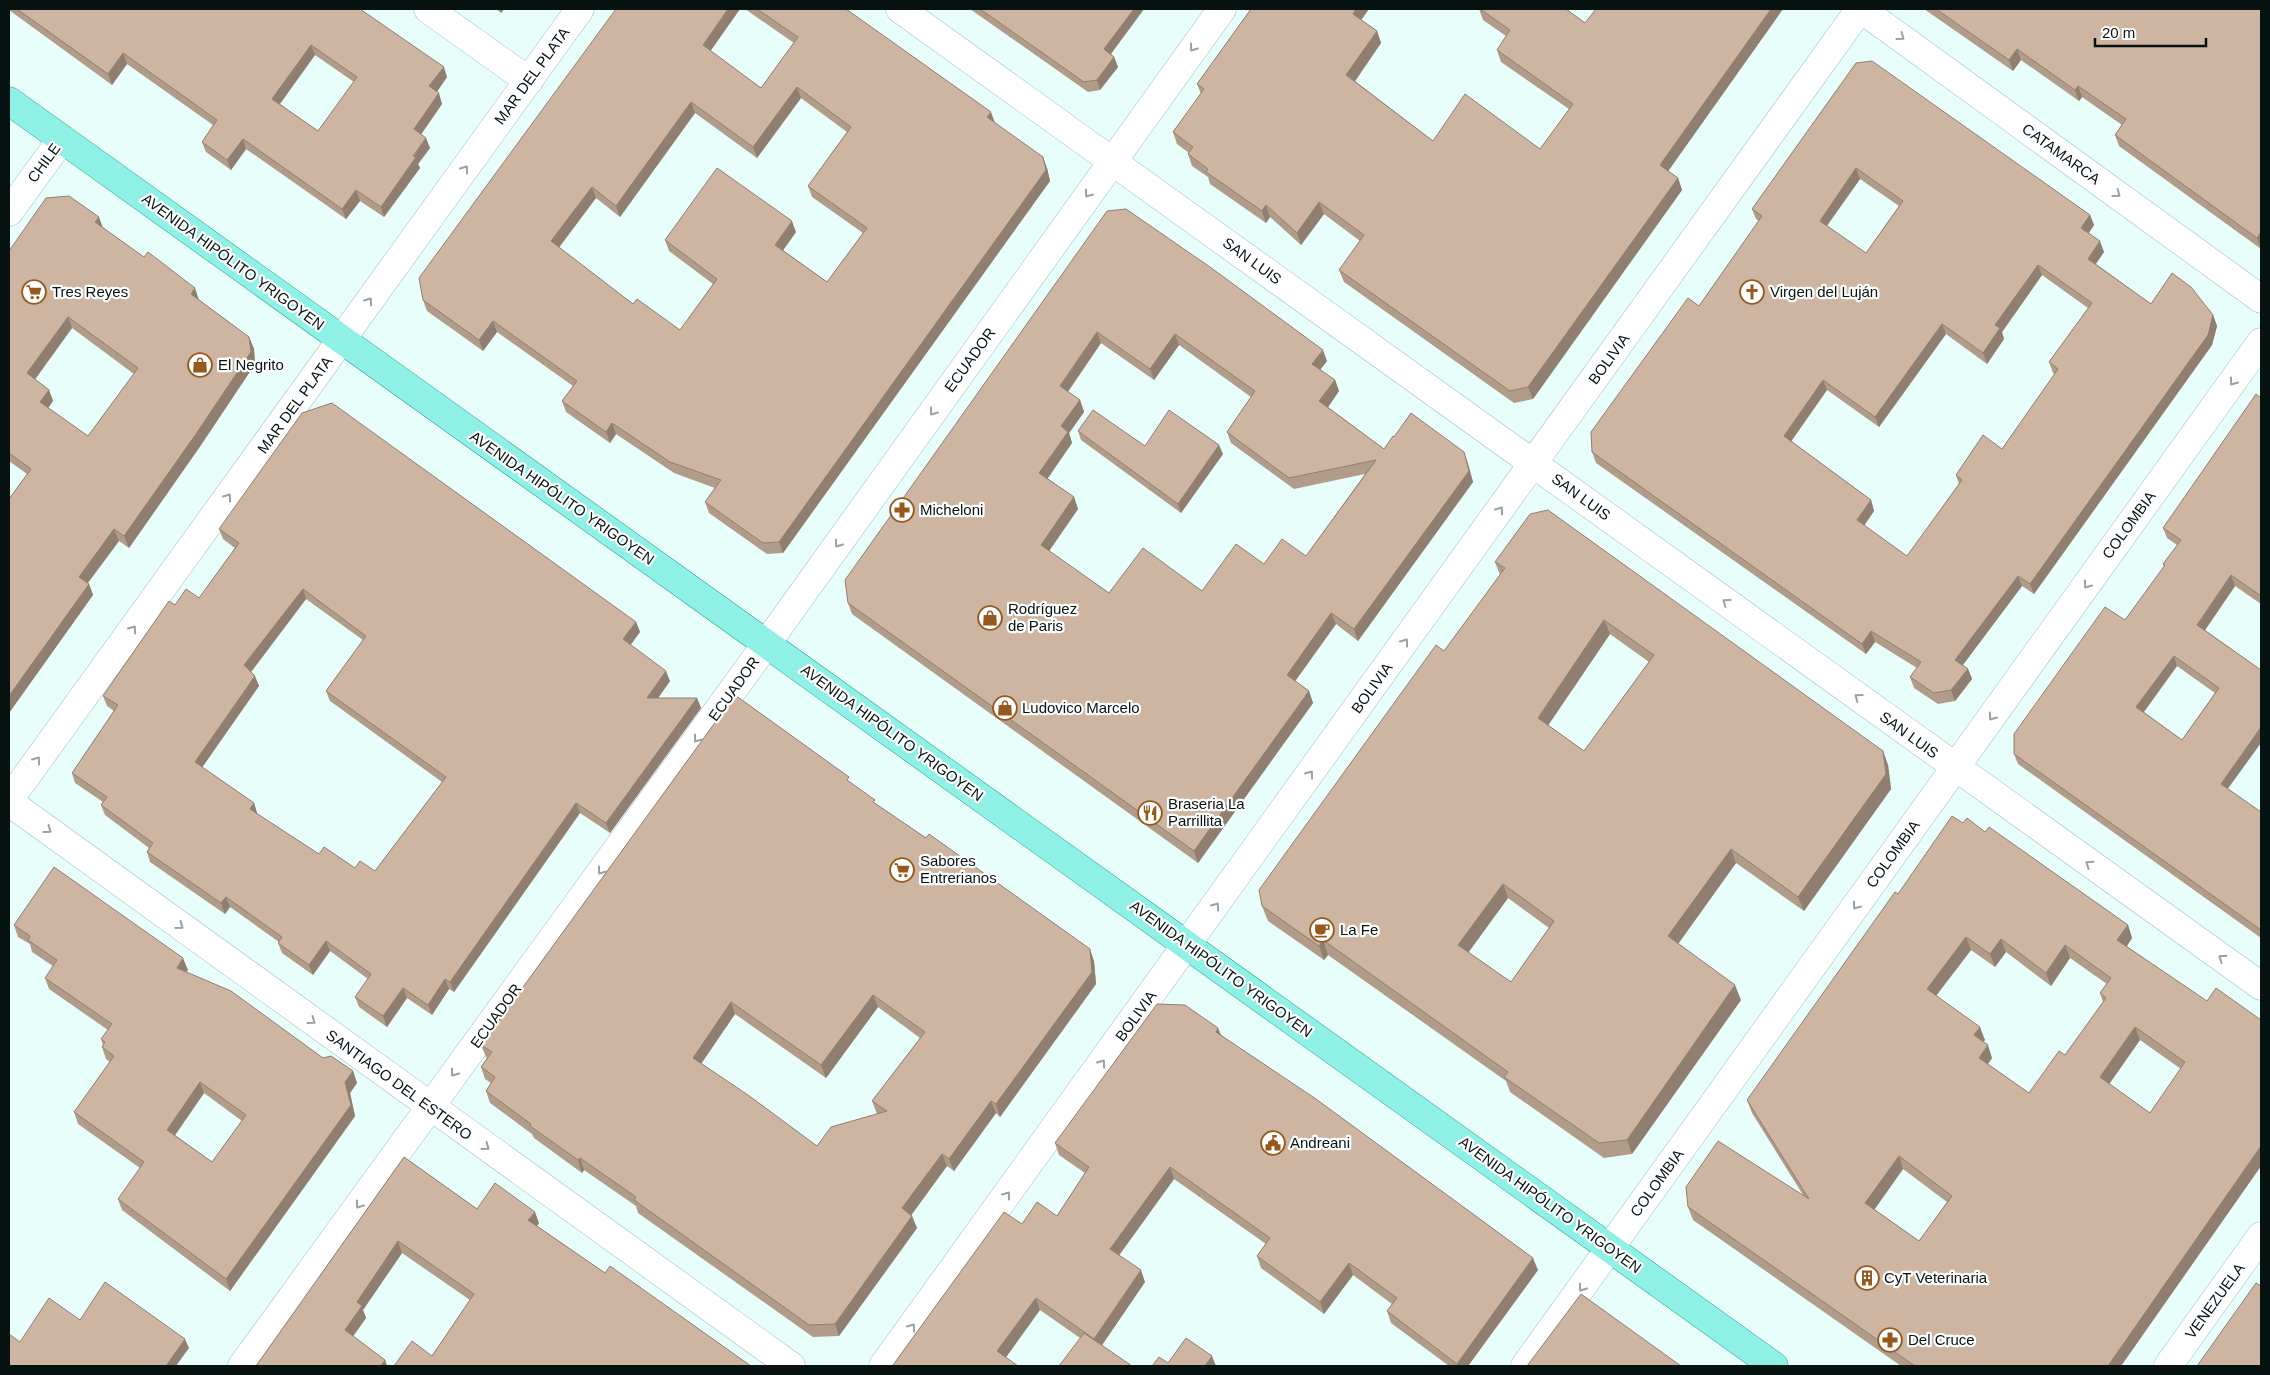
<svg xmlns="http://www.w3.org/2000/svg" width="2270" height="1375" font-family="Helvetica,sans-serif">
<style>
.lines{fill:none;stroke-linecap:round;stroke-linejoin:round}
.minor-casing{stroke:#9dc1ba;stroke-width:29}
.major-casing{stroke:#2f9d90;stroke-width:29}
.minor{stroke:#fff;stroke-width:28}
.major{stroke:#8ff1e5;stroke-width:28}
.wall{fill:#b19c8a;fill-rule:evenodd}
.shaded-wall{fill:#907f71}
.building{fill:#ceb5a1;stroke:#907f71;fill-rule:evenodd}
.oneway{stroke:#9ba1a0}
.labels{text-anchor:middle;stroke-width:4.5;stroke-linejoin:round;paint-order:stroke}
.street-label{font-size:15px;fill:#061311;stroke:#fff}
.poi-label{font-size:15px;fill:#061311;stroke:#fff;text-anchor:start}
</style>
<rect width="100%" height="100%" fill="#e8fefa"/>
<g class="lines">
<g class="minor-casing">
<path id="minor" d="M428 9 529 81
M900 9 2261 986
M1861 9 2261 299
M9 212 62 139
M9 800 580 9
M9 802 791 1366
M242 1366 767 643 1222 9
M883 1366 1860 9
M1525 1366 2261 342
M2168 1366 2261 1236"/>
</g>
<g class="major-casing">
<path id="major" d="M9 101 1774 1366"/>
</g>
<use href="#minor" class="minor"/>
<use href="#major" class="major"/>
</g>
<path class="wall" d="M9 9H360L447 77 437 92 442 104 421 134 430 148 418 164 420 168 384 217 360 201 346 219 246 149 231 170 206 152 202 142 213 125 127 64 112 85 9 10ZM315 55 354 82 318 131 280 104Z
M496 9H504L501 13Z
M740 9 710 51 761 88 794 43 745 9H846L995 123 1047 168 1050 181 783 553 767 554 709 513 705 502 715 488 674 473 616 434 610 443 566 412 562 401 573 386 497 332 483 351 427 311 423 300ZM801 98 847 132 808 186 812 197 863 233 827 282 783 250 796 232 665 240 669 251 713 284 680 330 633 304 558 247 596 198 620 217 695 113 757 158Z
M970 9H1144L1111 54 1114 57 1118 67 1100 90 1088 92Z
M1251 9H1369L1361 20 1377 31 1381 43 1355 81 1433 141 1540 149 1569 109 1501 62 1497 50 1506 36 1483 20 1479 9H1566L1585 23 1596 9H1783L1668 171 1678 178 1682 190 1533 399 1514 403 1344 282 1339 270 1360 241 1324 214 1301 245 1270 217 1266 223 1210 184 1208 177 1192 166 1188 154 1189 153 1177 144 1173 132 1201 94 1197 84Z
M1924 9H2261V249L2119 146 2115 135 2122 125 2082 97 2079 101 2021 60 2013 71Z
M1856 63 2090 215 2094 225 2089 233 2104 252 2096 264 2151 304 2213 315 2217 326 2212 345 2034 594 2022 586 1963 665 1968 669 1972 679 1955 701 1938 704 1914 688 1910 677 1917 668 1875 642 1866 654 1596 463 1592 452 1699 306 1759 221 1756 219 1752 209ZM1860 179 1899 206 1866 253 1827 226ZM2042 275 2088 308 2049 362 2053 373 2055 374 2002 449 1956 475 1959 484 1907 556 1864 526 1874 511 1871 500 1791 441 1827 390 1879 427 1946 334 1987 364 2004 339 2002 332Z
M1107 211 1327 361 1320 370 1335 380 1339 391 1328 407 1384 449 1464 452 1468 464 1473 482 1358 641 1336 624 1295 681 1309 691 1313 703 1198 863 852 614 848 603ZM1101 343 1154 380 1179 345 1251 397 1227 432 1231 443 1294 489 1365 474 1306 556 1264 564 1202 591 1109 593 1049 551 1078 509 1074 497 1047 478 1072 443 1069 433 1084 412 1080 400 1068 392Z
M103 228 249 337 254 349 255 364 201 445 129 548 119 541 88 583 89 584 93 595 9 713V499L27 474 9 461V251ZM72 328 134 374 88 436 48 408 53 401 49 390 35 379Z
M2261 398V604L2235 586 2205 630 2261 670 2228 789 2261 812V938L2018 764 2014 754 2125 620 2164 567 2163 564 2177 545 2167 538 2163 528ZM2177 666 2215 693 2182 740 2144 712Z
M1078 431 1145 446 1223 454 1181 513 1081 440Z
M219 529 636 622 640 632 630 645 670 681 658 698H697L701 708 610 833 580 813 454 992 449 989 432 1015 407 998 387 1027 359 1007 355 997 368 979 330 951 313 975 282 953 278 943 279 942 230 907 225 914 150 862 147 852 149 848 105 815 101 805 103 802 75 783 72 773 114 711 107 706 103 696 175 605 199 598 235 548 223 539ZM306 599 363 640 326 691 330 701 442 782 375 871 355 868 319 854 257 814V813L254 803 202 767 259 686 251 672Z
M1495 562 1883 751 1888 765 1891 789 1804 911 1736 863 1678 944 1741 1000 1632 1154 1604 1158 1510 1092 1506 1081 1328 955 1324 960 1268 921 1262 906 1444 651 1500 575ZM1610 634 1649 662 1584 751 1548 725ZM1508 898 1549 928 1511 982 1468 952Z
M852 784 876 804 926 838 1094 961 1096 984 1000 1117 996 1113 954 1171 947 1166 911 1215 917 1228 839 1336 813 1337 638 1213 636 1206 584 1170 582 1173 534 1138 532 1134 490 1103 486 1091 491 1083 485 1079 481 1067 487 1058 486 1057 481 1045ZM878 1007 920 1038 872 1101 877 1114 817 1146 701 1063 735 1014 826 1078Z
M1963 823 2128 925 2132 938 2127 946 2261 1166 2121 1366H1901L1693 1220 1688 1207 1803 1195 1752 1113 1747 1100 1898 894ZM1971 950 1995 967 2006 952 2051 986 2070 958 2107 984 2100 993 2103 1002 2065 1055 2029 1093 1988 1064 1992 1058 1983 1042 1985 1040 1936 996ZM2140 1040 2181 1069 2150 1113 2109 1084ZM1903 1169 1947 1202 1919 1241 1874 1209Z
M14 925 188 970 186 972 323 1058 353 1071 357 1083 350 1093 355 1116 230 1291 122 1210 118 1199 140 1168 78 1124 74 1112 110 1062 106 1059 102 1047 103 1045 101 1039 108 1030 49 989 45 978 53 966 32 952 30 944 18 937ZM204 1093 242 1121 212 1162 175 1135Z
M1218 1028 1221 1035 1538 1270 1468 1366H1449L1391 1323 1387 1311 1392 1304 1353 1275 1324 1314 1261 1268 1257 1256 1266 1244 1174 1179 1119 1255 1145 1282 1102 1345 1080 1338 1040 1310 894 1366 1022 1224 1057 1216 1085 1173 1059 1155 1055 1143Z
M404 1157 477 1209 539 1223 537 1226 605 1273 641 1287 432 1356 470 1300 402 1253 363 1310 366 1318 353 1336 385 1360 387 1366H256Z"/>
<path class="shaded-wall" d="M500 9H504L501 13Z
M728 9H740L707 56 703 45Z
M1134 9H1144L1107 59 1104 49Z
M1356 9H1369L1357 26 1353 14Z
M1771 9H1783L1664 177 1660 165Z
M1377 31 1381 43 1351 87 1346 75Z
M311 45 315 55 276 109 272 99Z
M2017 49 2021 60 2013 71 2009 60Z
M123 53 127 64 112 85 108 74Z
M1114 57 1118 67 1100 90 1097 80Z
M444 67 447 77 433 97 429 86Z
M2078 86 2082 97 2079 101 2075 90Z
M797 87 801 98 757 158 753 147Z
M439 93 442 104 418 139 414 129Z
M691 102 695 113 620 217 616 206Z
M991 112 995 123 987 117Z
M426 138 430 148 418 164 420 168 384 217 381 207Z
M243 139 246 149 231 170 227 160Z
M1043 157 1047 168 1050 181 783 553 779 542Z
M1856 168 1860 179 1823 231 1820 221Z
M1678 178 1682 190 1533 399 1528 387Z
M592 187 596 198 555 253 551 241Z
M356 190 360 201 346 219 342 209Z
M1319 202 1324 214 1301 245 1297 233Z
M1266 205 1270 217 1266 223 1262 211Z
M2090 215 2094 225 2085 238 2081 228Z
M99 217 103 228 95 222Z
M792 221 796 232 779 256 775 245Z
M2261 232V249L2257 238Z
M2100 241 2104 252 2092 269 2088 259Z
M2038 265 2042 275 2002 332 2004 339 1987 364 1983 353 1995 325Z
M195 288 199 300 195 306 191 294Z
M2213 315 2217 326 2212 345 2034 594 2030 584Z
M68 317 72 328 31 385 27 373Z
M493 321 497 332 483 351 479 340Z
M1942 324 1946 334 1879 427 1875 417Z
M1097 332 1101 343 1064 397 1060 386Z
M1175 334 1179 345 1154 380 1150 369Z
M249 337 254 349 255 364 201 445 129 548 124 536Z
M1323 350 1327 361 1316 375 1312 364Z
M1335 380 1339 391 1324 413 1319 401Z
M1823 380 1827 390 1788 446 1784 436Z
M49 390 53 401 44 414 40 402Z
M1080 400 1084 412 1069 433 1072 443 1044 484 1039 473 1061 426Z
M612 423 616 434 610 443 606 432Z
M1219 445 1223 454 1181 513 1178 504Z
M1464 452 1468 464 1473 482 1358 641 1354 629Z
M1074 497 1078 509 1045 557 1041 545Z
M1871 500 1874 511 1860 531 1857 520Z
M114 529 119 541 83 589 79 577Z
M2231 575 2235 586 2201 636 2197 625Z
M2018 576 2022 586 1959 670 1955 660Z
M89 584 93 595 9 713V696Z
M303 589 306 599 248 676 244 665Z
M1331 613 1336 624 1291 687 1287 675Z
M1604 620 1610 634 1543 733 1538 718Z
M636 622 640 632 627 650 623 639Z
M1871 631 1875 642 1866 654 1862 644Z
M2174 656 2177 666 2140 717 2136 707Z
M1968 669 1972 679 1955 701 1951 690Z
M666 671 670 681 651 708 647 698Z
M255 676 259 686 199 772 195 762Z
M1309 691 1313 703 1198 863 1194 851Z
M697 698 701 708 610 833 606 823Z
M2261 727V743L2224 794 2221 784Z
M1883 751 1888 765 1891 789 1804 911 1798 897Z
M254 803 257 813 254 820 250 809Z
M576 803 580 813 454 992 450 982Z
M1731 849 1736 863 1673 951 1668 936Z
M1503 884 1508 898 1463 960 1458 945Z
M226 897 230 907 225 914 221 903Z
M2128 925 2132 938 2122 953 2117 940Z
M1966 937 1971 950 1931 1002 1927 989Z
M2001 939 2006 952 1995 967 1990 954Z
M1323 940 1328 955 1324 960 1319 946Z
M326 941 330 951 313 975 309 965Z
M2065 945 2070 958 2051 986 2046 973Z
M1090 949 1094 961 1096 984 1000 1117 996 1104Z
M183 958 188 970 181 979 177 968Z
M445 979 449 989 432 1015 428 1005Z
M1735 985 1741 1000 1632 1154 1627 1140Z
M403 988 407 998 387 1027 383 1016Z
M873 995 878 1007 826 1078 821 1065Z
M731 1002 735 1014 697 1070 693 1058Z
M1980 1027 1985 1040 1979 1048 1974 1035Z
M2135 1027 2140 1040 2105 1090 2100 1077Z
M1218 1028 1223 1041 1216 1032Z
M1988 1045 1992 1058 1983 1071 1979 1058Z
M353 1071 357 1083 350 1093 355 1116 230 1291 226 1279 345 1082Z
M200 1082 204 1093 171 1141 167 1130Z
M991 1101 996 1113 954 1171 949 1159Z
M2261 1146V1166L2121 1366H2108Z
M942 1154 947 1166 907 1221 902 1208Z
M1899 1156 1903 1169 1870 1216 1865 1203Z
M580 1158 584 1170 582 1173 578 1160Z
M1170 1167 1174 1179 1115 1261 1110 1249Z
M535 1212 539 1223 533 1232 528 1220Z
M912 1216 917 1228 839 1336 835 1324Z
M398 1241 402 1253 363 1310 366 1318 349 1342 345 1330 357 1302Z
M1533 1258 1538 1270 1468 1366H1458L1457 1364Z
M1349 1263 1353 1275 1324 1314 1320 1302Z
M1141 1270 1145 1282 1098 1351 1094 1339Z
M1036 1298 1040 1310 1002 1363 997 1351Z
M185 1339 189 1348 176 1366H166Z
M1212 1356 1216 1366H1205Z
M385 1360 387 1366H381Z"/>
<path class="building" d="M17 9H360L444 67 429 86 439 93 414 129 426 138 413 156 416 157 381 207 356 190 342 209 243 139 227 160 202 142 217 120 123 53 108 74ZM311 45 357 77 318 131 272 99Z
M616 9H728L703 45 761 88 798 37 757 9H846L991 112 987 117 1043 157 1046 170 779 542 763 543 705 502 721 480 670 462 612 423 606 432 562 401 577 381 493 321 479 340 423 300 419 278ZM797 87 851 127 808 186 867 228 827 282 775 245 792 221 717 168 665 240 717 279 680 330 637 299 633 304 551 241 592 187 616 206 691 102 753 147Z
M980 9H1134L1104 49 1114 57 1097 80 1084 82Z
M1251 9H1356L1353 14 1377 31 1346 75 1433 141 1465 94 1540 149 1573 104 1497 50 1510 30 1480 9H1566L1585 23 1596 9H1771L1660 165 1678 178 1528 387 1510 391 1339 270 1364 235 1319 202 1297 233 1266 205 1262 211 1206 172 1208 169 1188 154 1193 147 1173 132 1204 89 1197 84Z
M1936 9H2261V232L2257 238 2115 135 2126 119 2078 86 2075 90 2017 49 2009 60Z
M1872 61 2090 215 2081 228 2100 241 2088 259 2151 304 2172 273 2191 287 2213 315 2208 335 2030 584 2018 576 1955 660 1968 669 1951 690 1934 693 1910 677 1921 662 1871 631 1862 644 1592 452 1591 432 1688 298 1699 306 1762 216 1752 209 1856 63ZM1856 168 1903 201 1866 253 1820 221ZM2038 265 2092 303 2049 362 2058 369 2002 449 1983 435 1956 475 1962 480 1907 556 1857 520 1871 500 1784 436 1823 380 1875 417 1942 324 1983 353 2000 328 1995 325Z
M69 196 99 217 95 222 144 257 148 252 195 288 191 294 249 337 251 352 196 434 124 536 114 529 79 577 89 584 9 696V499L31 469 9 453V251L46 198ZM68 317 138 368 88 436 40 402 49 390 27 373Z
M1126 209 1210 267 1323 350 1312 364 1335 380 1319 401 1384 449 1393 436 1394 437 1411 413 1464 452 1469 471 1354 629 1331 613 1287 675 1309 691 1194 851 848 603 845 580 1107 211ZM1097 332 1150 369 1175 334 1255 391 1227 432 1289 478 1376 460 1306 556 1282 539 1264 564 1236 544 1202 591 1143 548 1109 593 1041 545 1074 497 1039 473 1068 432 1061 426 1080 400 1060 386Z
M2256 394 2261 398V596L2231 575 2197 625 2261 670V727L2221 784 2261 812V930L2014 754V734L2105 607 2125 620 2165 565 2163 564 2181 540 2163 528ZM2174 656 2219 688 2182 740 2136 707Z
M332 403 636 622 623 639 666 671 647 698H697L606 823 576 803 450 982 445 979 428 1005 403 988 383 1016 355 997 371 974 326 941 309 965 278 943 282 937 226 897 221 903 147 852 153 843 101 805 107 797 72 773 118 705 103 696 169 601 175 605 186 589 199 598 239 543 219 529 302 413ZM303 589 366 636 326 691 446 777 375 871 360 861 355 868 324 847 319 854 250 809 254 803 195 762 255 676 244 665Z
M1093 410 1145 446 1169 410 1219 445 1178 504 1078 431Z
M1548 510 1883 751 1886 774 1798 897 1731 849 1668 936 1735 985 1627 1140 1599 1143 1504 1077 1508 1072 1323 940 1319 946 1262 906 1259 890 1436 645 1444 651 1505 568 1495 562 1530 514ZM1604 620 1654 655 1584 751 1538 718ZM1503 884 1554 921 1511 982 1458 945Z
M735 695 849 777 847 780 875 800 873 802 926 838 929 834 1090 949 1092 972 996 1104 991 1101 949 1159 942 1154 902 1208 912 1216 835 1324 809 1325 634 1200 636 1197 580 1158 578 1160 530 1126 531 1124 486 1091 495 1077 481 1067 492 1052 481 1045ZM873 995 925 1032 872 1101 887 1111 831 1127 817 1146 748 1095 693 1058 731 1002 821 1065Z
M1952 816 1963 823 1967 818 1985 832 1989 827 2128 925 2117 940 2207 1001 2216 988 2261 1020V1146L2108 1366H1915L1688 1207 1686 1187 1718 1141 1809 1199 1747 1100 1895 892 1898 894ZM1966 937 1990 954 2001 939 2046 973 2065 945 2111 978 2100 993 2106 998 2065 1055 2059 1051 2029 1093 1979 1058 1988 1045 1974 1035 1980 1027 1927 989ZM2135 1027 2185 1062 2150 1113 2100 1077ZM1899 1156 1952 1196 1919 1241 1865 1203Z
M54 867 183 958 177 968 231 991 323 1058 331 1056 353 1071 345 1082 351 1105 226 1279 118 1199 144 1162 74 1112 114 1056 102 1047 105 1042 101 1039 112 1024 45 978 57 960 28 940 30 936 14 925ZM200 1082 246 1115 212 1162 167 1130Z
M1157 1004 1185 1005 1218 1028 1216 1032 1316 1099 1533 1258 1457 1364 1387 1311 1397 1298 1349 1263 1320 1302 1257 1256 1270 1238 1170 1167 1110 1249 1141 1270 1094 1339 1036 1298 997 1351 1018 1366H894L893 1365 1004 1212 1022 1224 1037 1202 1057 1216 1089 1167 1055 1143Z
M404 1157 477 1209 495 1183 535 1212 528 1220 605 1273 610 1266 751 1366H394L412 1341 432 1356 474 1294 398 1241 357 1302 362 1306 345 1330 385 1360 381 1366H256Z
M105 1282 185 1339 166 1366H9V1334L20 1342 49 1298 80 1320Z
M2256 1283 2261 1286V1366H2197Z
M1581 1294 1681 1366H1527Z
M1084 1333 1132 1366H1059Z
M1186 1338 1212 1356 1205 1366H1152L1159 1357 1168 1363Z"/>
<defs><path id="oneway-chevron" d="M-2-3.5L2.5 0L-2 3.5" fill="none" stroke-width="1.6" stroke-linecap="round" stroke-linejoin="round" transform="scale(1.25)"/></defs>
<g class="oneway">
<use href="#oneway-chevron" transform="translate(1901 37) rotate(36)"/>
<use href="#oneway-chevron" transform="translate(1193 48) rotate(126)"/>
<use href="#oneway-chevron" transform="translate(465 169) rotate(-54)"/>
<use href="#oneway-chevron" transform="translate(1088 194) rotate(126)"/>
<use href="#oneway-chevron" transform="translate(2117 194) rotate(36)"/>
<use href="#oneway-chevron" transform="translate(369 301) rotate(-54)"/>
<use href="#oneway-chevron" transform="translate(2233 382) rotate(126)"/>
<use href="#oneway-chevron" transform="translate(933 412) rotate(126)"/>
<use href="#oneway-chevron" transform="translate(228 497) rotate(-54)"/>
<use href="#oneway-chevron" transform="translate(1500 510) rotate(-54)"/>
<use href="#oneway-chevron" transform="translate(838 544) rotate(126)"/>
<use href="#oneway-chevron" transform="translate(2087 585) rotate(126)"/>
<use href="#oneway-chevron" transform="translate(1726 602) rotate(-144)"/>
<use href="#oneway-chevron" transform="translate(133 629) rotate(-54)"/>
<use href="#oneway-chevron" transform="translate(1405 642) rotate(-54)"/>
<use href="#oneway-chevron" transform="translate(1858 697) rotate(-144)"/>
<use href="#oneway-chevron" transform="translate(1992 717) rotate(126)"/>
<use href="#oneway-chevron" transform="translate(697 739) rotate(126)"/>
<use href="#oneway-chevron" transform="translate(37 760) rotate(-54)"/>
<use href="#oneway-chevron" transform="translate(1310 774) rotate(-54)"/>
<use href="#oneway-chevron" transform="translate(48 830) rotate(36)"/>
<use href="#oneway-chevron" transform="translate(2089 864) rotate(-145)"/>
<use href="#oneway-chevron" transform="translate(601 871) rotate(126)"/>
<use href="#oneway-chevron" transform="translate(1216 906) rotate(-54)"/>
<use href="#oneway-chevron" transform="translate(1856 906) rotate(126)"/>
<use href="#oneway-chevron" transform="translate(180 926) rotate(36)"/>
<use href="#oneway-chevron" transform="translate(2222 958) rotate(-145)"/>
<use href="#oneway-chevron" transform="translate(312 1021) rotate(36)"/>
<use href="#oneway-chevron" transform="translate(1102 1063) rotate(-54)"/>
<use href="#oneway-chevron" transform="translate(454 1073) rotate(126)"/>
<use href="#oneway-chevron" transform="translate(486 1147) rotate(36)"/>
<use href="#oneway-chevron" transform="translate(1007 1195) rotate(-54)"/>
<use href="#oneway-chevron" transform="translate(359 1205) rotate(126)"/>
<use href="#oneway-chevron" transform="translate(1582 1288) rotate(126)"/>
<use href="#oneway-chevron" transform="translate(912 1327) rotate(-54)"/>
</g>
<defs>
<g id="supermarket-ring" transform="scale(1.25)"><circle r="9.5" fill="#fff" stroke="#96591d" stroke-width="1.5"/><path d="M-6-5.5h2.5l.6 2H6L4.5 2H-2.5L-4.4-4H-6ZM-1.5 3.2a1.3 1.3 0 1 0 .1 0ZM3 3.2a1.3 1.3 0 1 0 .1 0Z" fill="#96591d"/></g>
<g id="church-ring" transform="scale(1.25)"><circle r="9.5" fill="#fff" stroke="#96591d" stroke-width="1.5"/><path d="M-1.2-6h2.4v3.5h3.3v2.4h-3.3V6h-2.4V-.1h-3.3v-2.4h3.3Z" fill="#96591d"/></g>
<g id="shop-ring" transform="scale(1.25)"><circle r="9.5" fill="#fff" stroke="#96591d" stroke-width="1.5"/><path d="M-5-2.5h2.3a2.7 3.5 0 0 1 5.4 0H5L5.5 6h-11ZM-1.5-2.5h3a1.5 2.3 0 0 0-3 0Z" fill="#96591d"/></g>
<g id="pharmacy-ring" transform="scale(1.25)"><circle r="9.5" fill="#fff" stroke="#96591d" stroke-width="1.5"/><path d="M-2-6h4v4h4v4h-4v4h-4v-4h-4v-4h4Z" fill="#96591d"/></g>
<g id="restaurant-ring" transform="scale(1.25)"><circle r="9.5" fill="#fff" stroke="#96591d" stroke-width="1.5"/><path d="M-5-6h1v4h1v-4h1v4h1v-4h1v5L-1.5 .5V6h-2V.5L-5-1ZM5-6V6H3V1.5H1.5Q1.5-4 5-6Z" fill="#96591d"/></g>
<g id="cafe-ring" transform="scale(1.25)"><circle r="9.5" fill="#fff" stroke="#96591d" stroke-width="1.5"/><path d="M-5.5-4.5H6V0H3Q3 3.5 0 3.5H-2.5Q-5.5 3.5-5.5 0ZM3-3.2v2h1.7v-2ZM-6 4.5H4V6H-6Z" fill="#96591d"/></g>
<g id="civic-ring" transform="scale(1.25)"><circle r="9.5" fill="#fff" stroke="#96591d" stroke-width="1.5"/><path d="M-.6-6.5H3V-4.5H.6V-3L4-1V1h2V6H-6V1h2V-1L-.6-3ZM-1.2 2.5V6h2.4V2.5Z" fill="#96591d"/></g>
<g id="building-ring" transform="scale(1.25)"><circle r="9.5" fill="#fff" stroke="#96591d" stroke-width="1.5"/><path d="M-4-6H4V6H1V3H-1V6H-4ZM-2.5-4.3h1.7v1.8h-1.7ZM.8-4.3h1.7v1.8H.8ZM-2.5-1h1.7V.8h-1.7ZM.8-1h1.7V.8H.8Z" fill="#96591d"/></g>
</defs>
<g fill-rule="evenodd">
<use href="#supermarket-ring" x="34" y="292"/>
<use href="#church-ring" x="1752" y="292"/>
<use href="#shop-ring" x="200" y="365"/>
<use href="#pharmacy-ring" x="902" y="510"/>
<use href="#shop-ring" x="990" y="618"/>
<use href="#shop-ring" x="1005" y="708"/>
<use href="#restaurant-ring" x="1150" y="813"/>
<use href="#supermarket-ring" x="902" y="870"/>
<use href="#cafe-ring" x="1322" y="930"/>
<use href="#civic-ring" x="1273" y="1143"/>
<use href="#building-ring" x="1867" y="1278"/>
<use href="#pharmacy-ring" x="1890" y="1340"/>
</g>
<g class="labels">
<g class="street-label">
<text transform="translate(532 76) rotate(-54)" y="5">MAR DEL PLATA</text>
<text transform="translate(2061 154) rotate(36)" y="5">CATAMARCA</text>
<text transform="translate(44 163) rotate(-54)" y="5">CHILE</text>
<text transform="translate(1252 261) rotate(36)" y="5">SAN LUIS</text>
<text transform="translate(233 262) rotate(36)" y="5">AVENIDA HIPÓLITO YRIGOYEN</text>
<text transform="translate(1609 359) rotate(-54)" y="5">BOLIVIA</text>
<text transform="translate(970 360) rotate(-54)" y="5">ECUADOR</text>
<text transform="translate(295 405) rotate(-54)" y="5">MAR DEL PLATA</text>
<text transform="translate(1581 497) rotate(36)" y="5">SAN LUIS</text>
<text transform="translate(562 498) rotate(35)" y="5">AVENIDA HIPÓLITO YRIGOYEN</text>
<text transform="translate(2129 525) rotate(-54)" y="5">COLOMBIA</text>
<text transform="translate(1372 688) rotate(-54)" y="5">BOLIVIA</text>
<text transform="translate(734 689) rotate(-54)" y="5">ECUADOR</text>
<text transform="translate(892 733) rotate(36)" y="5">AVENIDA HIPÓLITO YRIGOYEN</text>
<text transform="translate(1909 735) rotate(36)" y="5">SAN LUIS</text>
<text transform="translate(1893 854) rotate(-54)" y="5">COLOMBIA</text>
<text transform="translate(1221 969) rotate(36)" y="5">AVENIDA HIPÓLITO YRIGOYEN</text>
<text transform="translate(496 1016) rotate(-54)" y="5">ECUADOR</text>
<text transform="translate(1136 1016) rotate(-54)" y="5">BOLIVIA</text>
<text transform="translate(399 1085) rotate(36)" y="5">SANTIAGO DEL ESTERO</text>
<text transform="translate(1657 1183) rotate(-54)" y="5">COLOMBIA</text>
<text transform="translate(1550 1205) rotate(36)" y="5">AVENIDA HIPÓLITO YRIGOYEN</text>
<text transform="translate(2215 1301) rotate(-54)" y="5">VENEZUELA</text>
</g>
<g class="poi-label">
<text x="52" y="297">Tres Reyes</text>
<text x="1770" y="297">Virgen del Luján</text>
<text x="218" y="370">El Negrito</text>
<text x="920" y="515">Micheloni</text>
<text x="1008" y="614">Rodríguez<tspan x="1008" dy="17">de Paris</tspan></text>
<text x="1022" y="713">Ludovico Marcelo</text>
<text x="1168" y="809">Braseria La<tspan x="1168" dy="17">Parrillita</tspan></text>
<text x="920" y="866">Sabores<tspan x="920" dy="17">Entrerianos</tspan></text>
<text x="1340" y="935">La Fe</text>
<text x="1290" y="1148">Andreani</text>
<text x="1884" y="1283">CyT Veterinaria</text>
<text x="1908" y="1345">Del Cruce</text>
</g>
</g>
<rect width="2270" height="1375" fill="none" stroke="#061311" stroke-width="20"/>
<path d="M2095 38v8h111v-8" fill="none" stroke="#061311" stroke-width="2.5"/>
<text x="2102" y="38" font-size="15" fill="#061311" stroke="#ffffff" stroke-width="4" paint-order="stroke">20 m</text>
</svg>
